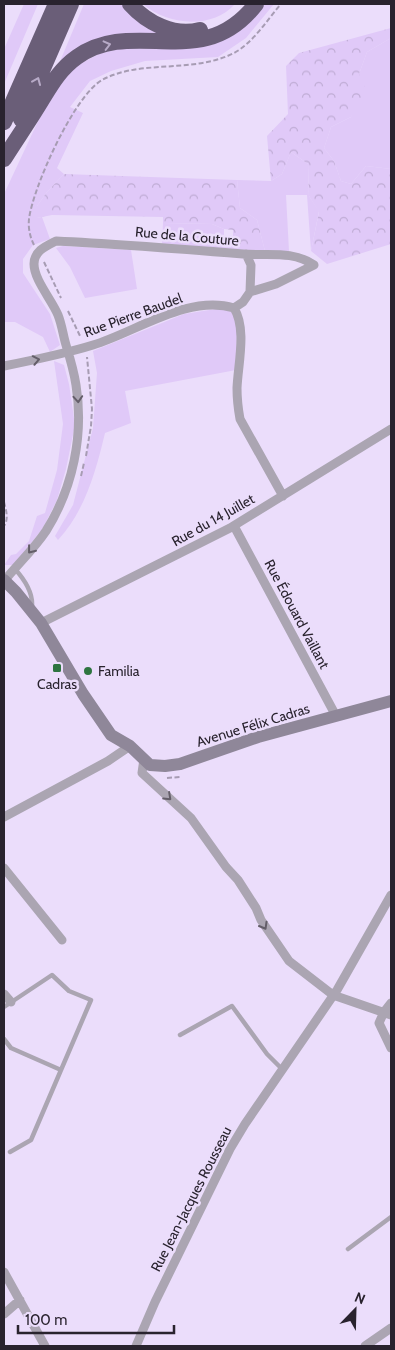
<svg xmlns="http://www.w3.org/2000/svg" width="395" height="1350" font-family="Cabin,sans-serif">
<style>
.green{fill:#e0c9f8}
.forest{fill:url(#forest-crowns)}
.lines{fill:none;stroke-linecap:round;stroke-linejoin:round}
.path{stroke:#a79cb3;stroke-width:2;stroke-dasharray:5 2.5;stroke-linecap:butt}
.lane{stroke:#aba5b2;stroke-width:4.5}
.street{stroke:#aba5b2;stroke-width:9}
.secondary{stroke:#8f8799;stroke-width:12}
.highway{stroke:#6a5e78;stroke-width:16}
.oneway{stroke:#b7aac7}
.oneway2{stroke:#645e69}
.poi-dot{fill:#2e7440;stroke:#ebddfb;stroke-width:2}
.labels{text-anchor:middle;stroke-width:5;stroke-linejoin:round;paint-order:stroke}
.street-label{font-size:14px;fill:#29232e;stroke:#ebddfb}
.poi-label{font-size:14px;fill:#29232e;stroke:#ebddfb;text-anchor:start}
</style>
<defs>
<pattern id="forest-crowns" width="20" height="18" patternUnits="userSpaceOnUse" patternTransform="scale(1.25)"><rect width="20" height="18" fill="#e0c9f8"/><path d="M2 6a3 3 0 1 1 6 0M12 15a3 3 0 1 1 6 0" fill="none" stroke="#c0acd5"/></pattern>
</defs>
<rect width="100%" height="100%" fill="#ebddfb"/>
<path class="green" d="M24 4H38L4 84V49Z
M84 4H126L165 30 65 60 61 59Z
M143 4H235C212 30 167 25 143 4Z
M265 4H274L246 38 218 57 145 61 111 71 90 81 70 107 83 113 57 168 64 174 47 192 37 206V218L42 217 50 239 33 245 23 259V273L50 314 60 345 50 352 43 337 15 322H4V194L47 102 59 85 76 66 99 54 122 48 185 49 212 45 238 32 254 18Z
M391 38V169L366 166 351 184 341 181 334 161 324 148 331 127 351 117 359 74 367 52Z
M291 152 308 164 309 196 319 211 311 251 307 195H286L289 251H265L257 220 240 208 237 180 271 181 282 174Z
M163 223 212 224 224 229V236H233L238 251 162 245Z
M63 246 131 250 137 289 85 298 70 267 56 248Z
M222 308 231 310 237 325 236 370 125 391 131 423 105 433C96 471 85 511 58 540L55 536 73 505 93 428 97 373 93 351 184 314Z
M54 361 64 365 69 384 75 425 66 469 57 500 43 528 14 565H4L11 555 16 554 29 541 37 516 45 513 57 470 63 424Z"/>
<path class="forest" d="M391 28V38L367 52 359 74 366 90 351 117 331 127 324 148 334 161 341 181 351 184 366 166 391 169V244L327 264 311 251 319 212 309 196 308 164 291 152 282 174 271 181 267 136 288 114 286 66 299 53Z
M64 174 237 180 240 208 257 220 265 251H238L233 236V230L224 229 212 224 163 223V217L52 215 37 218V206L47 192Z"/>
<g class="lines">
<path class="path" d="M34 245C30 237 28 228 29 219 33 187 74 96 102 80 140 59 193 74 234 53 253 43 267 20 281 4
M44 262 61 298
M68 311 81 338
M86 456 91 426 92 409 87 357
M81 476 84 463
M4 502C6 510 9 519 4 526
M167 778 180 777"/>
<path class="lane" d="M15 569C24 579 33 592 32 606
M4 1007 52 975 69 991 91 1000 31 1140 10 1152
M180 1035 232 1006 267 1054 282 1069
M4 1039 11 1048 61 1070
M348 1249 391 1217"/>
<path class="street" d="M246 254 251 265 250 292
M234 308C247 329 238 364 237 388 237 398 238 408 240 419L283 496
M4 366C34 360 64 354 93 345 136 332 188 294 234 308L243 302 250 292 276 284 314 265C293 250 267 256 243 254 181 249 119 244 56 241 46 246 34 251 34 264 34 280 52 300 58 315 62 325 63 335 66 345 70 358 74 372 76 385 84 435 73 488 46 531 34 549 18 564 5 580
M234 526 336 716
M41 623 230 528 391 429
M144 759 142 773 191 818 226 867 238 880 256 908 261 920 289 961 333 995 391 1015
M4 817 108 761 130 746
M4 868 62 940
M4 994 11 1002
M391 1003 384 1012 379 1023 391 1048
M4 1272 45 1346
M4 1314 20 1300
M136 1346 155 1302 230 1149 245 1124 337 990 391 895
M365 1346 391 1328"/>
<path class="secondary" d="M4 580 16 592 41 623 83 694 111 735 130 746 150 765 165 766 180 764 258 737 391 701"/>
<path class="highway" d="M130 4C147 23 174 37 200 30
M21 119 71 4
M4 122 56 4
M4 159C14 143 25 127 35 111 48 91 57 71 77 57 135 16 202 74 256 4"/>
</g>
<defs><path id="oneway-chevron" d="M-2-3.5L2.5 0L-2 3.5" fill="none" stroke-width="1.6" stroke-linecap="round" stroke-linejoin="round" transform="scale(1.25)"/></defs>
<g class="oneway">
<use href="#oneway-chevron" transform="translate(107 45) rotate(-14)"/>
<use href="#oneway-chevron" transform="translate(37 81) rotate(-67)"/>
</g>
<g class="oneway2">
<use href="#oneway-chevron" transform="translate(36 360) rotate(-11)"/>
<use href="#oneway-chevron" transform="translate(78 399) rotate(86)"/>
<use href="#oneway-chevron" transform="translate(31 550) rotate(128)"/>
<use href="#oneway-chevron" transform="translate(168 797) rotate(43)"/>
<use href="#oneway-chevron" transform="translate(264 926) rotate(60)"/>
</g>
<g class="poi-dot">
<rect x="52" y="663" width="10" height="10" rx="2.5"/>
<circle cx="88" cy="671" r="5"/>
</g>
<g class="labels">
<g class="street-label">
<text transform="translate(187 236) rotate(5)" y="5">Rue de la Couture</text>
<text transform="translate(133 315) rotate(-20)" y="5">Rue Pierre Baudel</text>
<text transform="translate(213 520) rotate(-29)" y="5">Rue du 14 Juillet</text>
<text transform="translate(297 614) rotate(62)" y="5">Rue Édouard Vaillant</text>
<text transform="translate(253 725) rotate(-17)" y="5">Avenue Félix Cadras</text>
<text transform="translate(191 1199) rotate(-63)" y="5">Rue Jean-Jacques Rousseau</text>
</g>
<g class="poi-label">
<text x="98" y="676">Familia</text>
<text x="57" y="689" text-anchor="middle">Cadras</text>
</g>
</g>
<rect width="395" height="1350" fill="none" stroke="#29232e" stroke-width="10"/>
<g transform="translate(355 1310) rotate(23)" stroke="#ebddfb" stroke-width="4" paint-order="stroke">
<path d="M0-4L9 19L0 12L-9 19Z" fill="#29232e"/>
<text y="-8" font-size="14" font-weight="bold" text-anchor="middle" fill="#29232e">N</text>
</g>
<path d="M18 1325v8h156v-8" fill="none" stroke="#29232e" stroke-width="2.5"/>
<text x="25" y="1325" font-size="15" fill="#29232e" stroke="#ebddfb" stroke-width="4" paint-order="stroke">100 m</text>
</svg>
